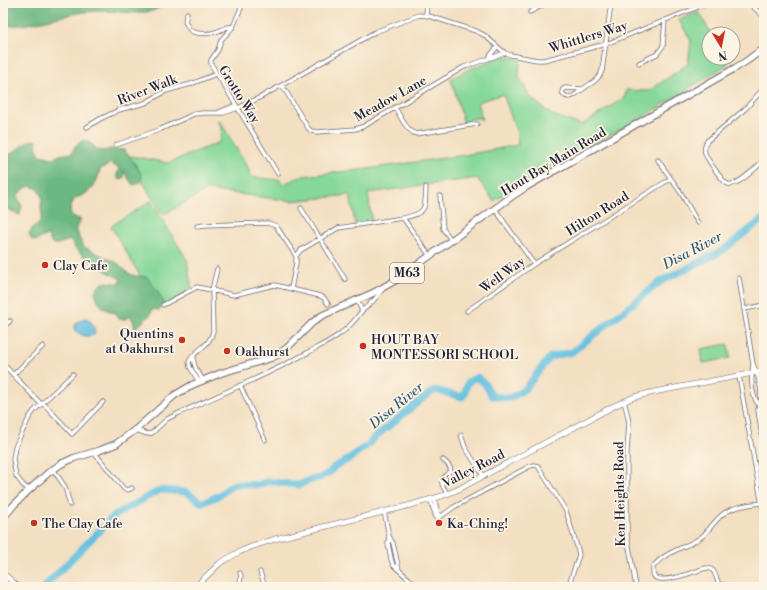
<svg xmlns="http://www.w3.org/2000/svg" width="767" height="590" font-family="'Libre Bodoni',serif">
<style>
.green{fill:#86d89a;stroke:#547d6a}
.forest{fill:#6cb882;stroke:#476d5e}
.water{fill:#62bfe0;stroke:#42708e}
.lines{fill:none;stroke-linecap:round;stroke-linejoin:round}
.river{stroke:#62bfe0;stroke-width:7}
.street-casing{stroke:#6b646a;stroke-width:5}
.secondary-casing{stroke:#6b646a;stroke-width:6}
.primary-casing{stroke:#6b646a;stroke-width:8}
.street{stroke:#fff;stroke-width:3.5}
.secondary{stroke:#fff;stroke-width:5}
.primary{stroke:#fff;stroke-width:6}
.poi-dot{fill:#c8321e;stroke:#fcf5e5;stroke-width:1.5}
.labels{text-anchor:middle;stroke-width:3.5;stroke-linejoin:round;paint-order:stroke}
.shield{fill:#fcf5e5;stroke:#63616e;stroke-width:1}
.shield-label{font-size:12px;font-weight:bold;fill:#22223b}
.street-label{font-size:13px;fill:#22223b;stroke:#fcf5e5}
.poi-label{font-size:13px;fill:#22223b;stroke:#fcf5e5;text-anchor:start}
.water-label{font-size:14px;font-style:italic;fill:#385975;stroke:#fcf5e5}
</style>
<rect width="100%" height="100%" fill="#fcf5e5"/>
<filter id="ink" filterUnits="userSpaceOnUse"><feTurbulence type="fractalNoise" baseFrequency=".025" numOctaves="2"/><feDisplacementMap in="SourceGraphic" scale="8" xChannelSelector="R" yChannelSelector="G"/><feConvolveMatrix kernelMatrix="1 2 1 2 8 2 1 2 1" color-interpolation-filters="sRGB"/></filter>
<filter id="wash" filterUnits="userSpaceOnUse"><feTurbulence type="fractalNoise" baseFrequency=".012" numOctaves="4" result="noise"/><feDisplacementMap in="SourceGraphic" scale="16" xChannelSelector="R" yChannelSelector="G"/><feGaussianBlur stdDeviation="0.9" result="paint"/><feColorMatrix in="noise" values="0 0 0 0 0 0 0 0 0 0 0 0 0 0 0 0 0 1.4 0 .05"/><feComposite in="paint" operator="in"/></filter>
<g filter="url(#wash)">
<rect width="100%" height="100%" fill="#f3dfc1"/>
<path class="green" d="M699 12 711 34H709V58H725L728 64 645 116 520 184 494 201 477 178 368 193 372 222 355 224 350 195 292 201 207 190 163 215 126 155 168 163 220 142 222 129 218 120 220 121 250 172 249 177 280 180 283 184 303 176 367 169 465 155 518 145 516 130 503 94 478 102 482 120 479 118C470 118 471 121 464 124L453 85 450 79 468 70 499 57 505 56 520 60 519 77 531 98 552 115 582 125 625 97 626 90 649 91 688 64 691 41 679 20Z
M151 201 187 260 192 290 159 308 111 226Z
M728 344 730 358 703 363 701 349Z"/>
<path class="forest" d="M3 3H163V6C160 7 156 10 152 11 135 15 117 11 100 11 67 11 35 27 3 26Z
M37 140 36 146 40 155 53 158 60 155 72 153 75 146 83 140 89 142 98 150 104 151 110 149 124 150 131 158 142 175 140 183 133 185 128 178 124 170V178L119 180 117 175 119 169 117 166H114L110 163 107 166 100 169C99 173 98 178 96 182 92 191 83 196 75 198 71 206 68 209 72 217L80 219V222L76 227 79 238 84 247 119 264 128 273 135 276 147 277 158 292 164 303 159 310 152 309 150 315 135 329 133 320 130 316 126 319H119L116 313C102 310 98 304 95 291 102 281 106 281 118 284L121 279 104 270 100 265 93 263 87 259 75 248 70 240 58 244H52L48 236 42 237 37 241 32 240 29 235 33 227 40 222 42 216 41 207 42 197 37 188 29 186 24 189 17 196 22 206 20 215C14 213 9 209 3 207V159L29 141Z"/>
<path class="water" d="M86 318C92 321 95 328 95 334 88 339 79 335 74 329 75 322 80 320 86 318Z"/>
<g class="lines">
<path class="river" d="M44 587 115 515 160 490 186 492 202 503C208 500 215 498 221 494 226 491 228 486 234 484L259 485 265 482H273L299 485 307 481 319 478 330 472 334 467 351 458 356 453 368 445 373 439 422 399 435 390 462 397 464 395 468 382 477 377 485 384 492 396 510 398 525 389 550 357 572 352 660 282 722 251 764 218"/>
</g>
</g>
<g filter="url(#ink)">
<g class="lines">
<g class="street-casing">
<path id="street" d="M243 3 233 27 221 40 218 50 211 60V64L278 174
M749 3 764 17
M530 12 547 3
M187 13 185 22C187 24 188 28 190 30 195 35 212 34 218 31 224 29 226 26 233 27
M426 15 427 3
M489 57 497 47
M639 63 657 54 663 46 665 20
M282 85 308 128 311 131 317 132 355 129 362 127 366 125 464 67 505 53
M764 88 745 109 707 141C704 145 704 148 705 153 706 158 722 180 726 183 728 184 730 185 732 184 739 184 758 166 764 160
M583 89 565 88 563 89 562 92C568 103 577 93 583 89 591 83 599 80 602 71L611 3
M395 107C400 116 406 130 416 134L477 124
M219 112 236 105
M87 127 100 119 119 110 145 103 166 91 191 84 216 74
M116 145 159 130 194 114 203 113H224L238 108 261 97 375 32 419 15 429 16 476 31 484 35 505 53 511 55 537 60H544L606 44 708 3
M658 160 681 193 698 223
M440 196 443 229 452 241
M301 208 345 279
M495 209 534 264
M403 218C427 213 425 209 426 187
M197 226 204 225 268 223 276 226 296 256V263L291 289
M296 256 301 250 338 228 403 218 430 256
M739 278 753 364C751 377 751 394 758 404
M163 305 197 287 234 295 270 286 275 285 320 296 324 298 328 304
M745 309 764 305
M362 311 374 300 383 289
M467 311 534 264 670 179
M3 327 10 321
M194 356C192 365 198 372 203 380
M3 364 41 404 45 405 72 434 103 402
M753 364C758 374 761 386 761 397 761 402 758 405 758 410L764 449
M13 375 43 346
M739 376 764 516
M199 382 190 367 189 362C195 349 210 347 213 331L212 290 217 269
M759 383C763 386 764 393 762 399
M240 385 265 440
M624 401 627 413 629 423 627 451V535L636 587
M135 430 148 434 152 433 167 419 177 414C221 394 265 376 307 353 318 347 331 341 341 333 350 327 356 319 362 311L357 300
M461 435 465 447 484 477
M94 452 124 489 128 490 132 488
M443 460C460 474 443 471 442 482 441 486 446 491 448 494
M53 469 65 487 70 505
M29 490 23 485 16 476 13 459 15 447 29 418 34 411 73 374
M434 498 439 517
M430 499 436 517 438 518 439 517 443 515 454 507 530 466 534 465 538 466 566 511 578 550 579 555 568 587
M384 511 389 536 393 543 399 570
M389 536 388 543 391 559 393 565 409 579 420 587
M260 572 265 587
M239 587 241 577 240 573
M734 587 719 584C715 577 716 568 706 568 695 571 667 583 656 578 652 576 653 571 653 567 664 552 685 548 700 538 710 531 715 518 726 512 734 507 752 504 762 503"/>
</g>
<g class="secondary-casing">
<path id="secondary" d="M3 573 18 587
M195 587 220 563 239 552 251 547 275 539 411 505 442 496 457 490 614 406 634 397 654 392 764 371"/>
</g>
<g class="primary-casing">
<path id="primary" d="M3 518 13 506 29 490 48 473 61 464 74 458 98 451 116 444 135 430 175 395 192 385 221 373 271 358 279 354 287 348 312 323 321 316 373 293 398 279 511 197 526 187 737 67 748 60 764 48"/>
</g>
<use href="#street" class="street"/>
<use href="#secondary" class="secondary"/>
<use href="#primary" class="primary"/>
</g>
</g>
<g class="poi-dot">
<circle cx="45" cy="265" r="4"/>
<circle cx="182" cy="340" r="4"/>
<circle cx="363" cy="346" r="4"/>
<circle cx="227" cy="351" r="4"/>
<circle cx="34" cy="523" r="4"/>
<circle cx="439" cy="523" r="4"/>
</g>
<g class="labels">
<rect class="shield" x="390" y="263" width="34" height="20" rx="3"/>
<g class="shield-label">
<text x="407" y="277">M63</text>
</g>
<g class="street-label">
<text transform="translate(588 36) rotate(-17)" y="5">Whittlers Way</text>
<text transform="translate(147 89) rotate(-21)" y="5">River Walk</text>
<text transform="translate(240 94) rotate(58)" y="5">Grotto Way</text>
<text transform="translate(390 98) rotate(-29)" y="5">Meadow Lane</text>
<text transform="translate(553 161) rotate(-31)" y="5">Hout Bay Main Road</text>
<text transform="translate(597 213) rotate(-32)" y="5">Hilton Road</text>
<text transform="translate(502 274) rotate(-36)" y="5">Well Way</text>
<text transform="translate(473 468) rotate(-27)" y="5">Valley Road</text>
<text transform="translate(619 494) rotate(-91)" y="5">Ken Heights Road</text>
</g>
<g class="poi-label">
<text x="53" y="270">Clay Cafe</text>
<text x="174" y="338" text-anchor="end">Quentins<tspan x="174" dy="15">at Oakhurst</tspan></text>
<text x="371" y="344">HOUT BAY<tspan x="371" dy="15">MONTESSORI SCHOOL</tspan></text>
<text x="235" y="356">Oakhurst</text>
<text x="42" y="528">The Clay Cafe</text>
<text x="447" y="528">Ka-Ching!</text>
</g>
<g class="water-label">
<text transform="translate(692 250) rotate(-28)" y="5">Disa River</text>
<text transform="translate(396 405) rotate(-39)" y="5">Disa River</text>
</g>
</g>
<rect width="767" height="590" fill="none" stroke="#fcf5e5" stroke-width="16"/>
<g transform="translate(721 46) rotate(170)"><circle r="19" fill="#fcf5e5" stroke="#a5a1a1"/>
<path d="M0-3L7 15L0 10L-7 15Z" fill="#c8321e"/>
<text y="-6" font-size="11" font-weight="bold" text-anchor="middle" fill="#22223b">N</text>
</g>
</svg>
